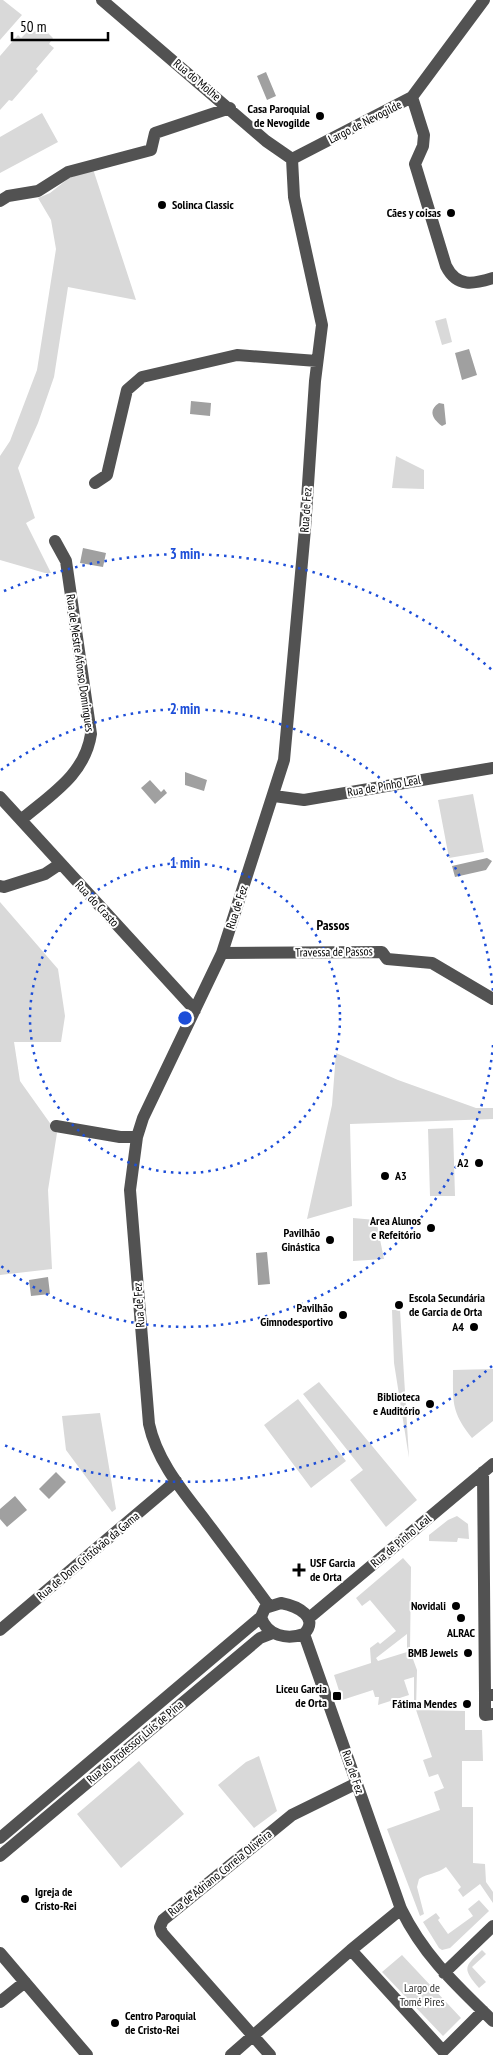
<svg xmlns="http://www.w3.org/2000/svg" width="493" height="2055" font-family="'PT Sans Narrow',sans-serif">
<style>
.green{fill:#d9d9d9;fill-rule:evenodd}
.water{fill:#a0a0a0}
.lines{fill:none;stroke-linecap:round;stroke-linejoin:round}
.minor{stroke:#525252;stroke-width:12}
.ring{fill:none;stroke:#1d4ed8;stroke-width:2.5;stroke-dasharray:2.5 5}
.poi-dot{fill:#000;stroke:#fff;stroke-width:2}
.labels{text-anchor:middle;stroke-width:4;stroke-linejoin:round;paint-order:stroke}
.street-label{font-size:12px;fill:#000;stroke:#fff}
.poi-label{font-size:12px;font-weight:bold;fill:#000;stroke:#fff;text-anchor:end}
.park-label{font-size:12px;fill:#303030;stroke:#fff}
.neighbourhood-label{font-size:14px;font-weight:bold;fill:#000;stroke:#fff}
.centre{fill:#1d4ed8;stroke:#fff;stroke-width:2.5}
.ring-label{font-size:15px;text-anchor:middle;font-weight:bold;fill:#1d4ed8;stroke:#fff;stroke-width:4;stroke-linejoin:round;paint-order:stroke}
</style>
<rect width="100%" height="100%" fill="#fff"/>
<path class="green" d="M0 0H3L22 15 0 40Z
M40 25 53 38 49 44 54 48 36 69 38 71 12 101 9 100 0 110V56L18 35 21 38 31 28 35 32Z
M42 113 58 142 0 173V137Z
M93 169 136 300 68 287 54 377 38 423 18 468 35 518 26 523 51 573H45L0 560V456L10 441 37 370 56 249 51 220 38 198 50 193 69 178Z
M446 318 452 342 442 345 435 321Z
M396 456 424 470V489L392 488Z
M473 794 484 852 449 858 438 800Z
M0 902 58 969 65 1016 61 1042H14L20 1081 57 1133 48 1190 52 1269 0 1275Z
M336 1053 398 1080 476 1108H493V1119L350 1124 352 1206 307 1219 332 1105Z
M453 1128 455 1196H430L428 1129Z
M353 1218 376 1220 384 1259 353 1261Z
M392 1310H400L409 1458 394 1363Z
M493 1369V1421L472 1438C451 1412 453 1402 453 1370Z
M319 1382 417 1500 386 1527 350 1480 363 1470 303 1394Z
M298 1399 346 1461 311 1488 264 1425Z
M100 1413 116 1509 112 1512 66 1450 62 1416Z
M457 1516 468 1524 469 1539 458 1538 457 1542 429 1541V1535L448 1520Z
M403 1558 411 1567 410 1651 417 1670 416 1710 465 1711V1730H482L483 1761H462V1807H473V1863L485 1864 486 1882 493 1892V1903L480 1884 463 1897 458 1890 461 1887 446 1867C437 1874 428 1873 419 1879L417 1887 424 1914 420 1916 387 1829 440 1810 434 1792 444 1788 438 1774 429 1777 423 1760 432 1757 414 1704V1677L404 1680 409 1695 378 1705 379 1697H375L373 1690 342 1700 334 1675 371 1663 370 1648 378 1642 380 1644 396 1631 370 1600 362 1606 356 1598ZM407 1634V1652L378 1661 376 1658Z
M259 1756 277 1811 254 1828 218 1785 246 1762Z
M139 1761 184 1814 121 1868 77 1814Z
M479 1900 489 1911 450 1948 442 1950 439 1948 423 1922 436 1913 440 1918 438 1920 448 1934 473 1916 468 1909Z
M482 1950 486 1954 472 1967 486 1982 479 1988C462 1968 464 1967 482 1950Z
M402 1955 461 2018 443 2036 382 1972Z"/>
<path class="water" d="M266 72 276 96 267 100 257 76Z
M469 349 477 375 462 380 455 353Z
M191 401 211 403 210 416 190 414Z
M439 403 444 404 446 424 442 426C432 419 428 410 439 403Z
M83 548 106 553 103 567 80 563Z
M185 772 207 780 204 791 185 785Z
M150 780 161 792 164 789 167 793 155 804 141 788Z
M487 858 492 861 486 870 455 877 452 866Z
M267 1252 270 1284 258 1285 256 1253Z
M48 1277 50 1294 31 1296 29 1280Z
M56 1472 66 1482 49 1499 39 1489Z
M15 1496 27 1510 7 1527 0 1519V1509Z"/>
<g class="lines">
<path class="minor" d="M102 0 266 141 292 159
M412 97 424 135 423 146 415 164 446 266C457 288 474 284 493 278
M292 159 412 97 484 0
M0 201 8 196 38 191 68 172 151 150 155 133 230 108
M95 483 107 475 127 390 142 377 237 355 317 361
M274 796 304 800 493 768
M0 797 195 1010
M21 820C50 795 85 775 91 734L66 561 55 541
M0 886 4 887 45 874 60 864
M222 953 382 952 387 959 432 963 493 999
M56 1126 120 1137H137
M483 1472 485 1695
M281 1603C297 1606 320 1617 304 1634 287 1640 267 1636 261 1617L265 1608Z
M269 1606C248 1577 226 1548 205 1520 182 1490 157 1461 149 1424L130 1190 137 1137 143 1118 222 953 284 760 305 529 315 381 322 325 294 197 292 159
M309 1618 493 1464
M0 1630 176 1481
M304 1634 401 1909C424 1956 456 1985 493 2021
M493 1695H485V1715L493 1714
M0 1838 261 1617
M0 1856 260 1638 273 1633
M401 1909 351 1950 443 2051 483 2011
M0 1953 87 2055
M444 1973 493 1926
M0 2002 25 1982
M231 2055 351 1950
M270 2055 162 1933 160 1927 163 1920 292 1815 357 1783"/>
</g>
<g class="ring">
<circle cx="185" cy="1018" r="155"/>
<path d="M493 1045A309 309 0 0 1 1 1266M1 770A309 309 0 0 1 493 991"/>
<path d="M492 1366A464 464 0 0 1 4 1445M4 591A464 464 0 0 1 492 670"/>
</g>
<g class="poi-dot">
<circle cx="320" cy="116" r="5"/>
<circle cx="162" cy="205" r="5"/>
<circle cx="451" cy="213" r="5"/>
<circle cx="479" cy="1163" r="5"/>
<circle cx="385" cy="1176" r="5"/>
<circle cx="431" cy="1228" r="5"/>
<circle cx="330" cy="1240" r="5"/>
<circle cx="399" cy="1305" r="5"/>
<circle cx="343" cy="1315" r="5"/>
<circle cx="474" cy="1327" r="5"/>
<circle cx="430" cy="1404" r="5"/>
<path d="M296.5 1562.5h5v5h5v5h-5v5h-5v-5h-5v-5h5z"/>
<circle cx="456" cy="1606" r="5"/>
<circle cx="461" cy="1618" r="5"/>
<circle cx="468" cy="1653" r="5"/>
<rect x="332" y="1691" width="10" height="10" rx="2.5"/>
<circle cx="467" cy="1704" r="5"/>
<circle cx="25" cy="1899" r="5"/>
<circle cx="115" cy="2023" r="5"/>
</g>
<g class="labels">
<g class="street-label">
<text transform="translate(197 80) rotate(40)" y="4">Rua do Molhe</text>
<text transform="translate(365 122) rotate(-27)" y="4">Largo de Nevogilde</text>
<text transform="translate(306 510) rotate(-86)" y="4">Rua de Fez</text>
<text transform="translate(80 663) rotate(82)" y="4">Rua de Mestre Afonso Domingues</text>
<text transform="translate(384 786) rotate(-10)" y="4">Rua de Pinho Leal</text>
<text transform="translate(97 904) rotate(47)" y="4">Rua do Crasto</text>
<text transform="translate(237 907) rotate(-72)" y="4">Rua de Fez</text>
<text transform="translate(334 952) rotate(-1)" y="4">Travessa de Passos</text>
<text transform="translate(139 1305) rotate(-94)" y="4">Rua de Fez</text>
<text transform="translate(401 1541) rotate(-40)" y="4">Rua de Pinho Leal</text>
<text transform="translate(88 1556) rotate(-40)" y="4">Rua de Dom Cristóvão da Gama</text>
<text transform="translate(135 1742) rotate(-40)" y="4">Rua do Professor Luís de Pina</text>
<text transform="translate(353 1772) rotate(71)" y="4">Rua de Fez</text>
<text transform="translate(220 1873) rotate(-39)" y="4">Rua de Adriano Correia Oliveira</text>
</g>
<g class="poi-label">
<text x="310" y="113">Casa Paroquial<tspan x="310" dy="14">de Nevogilde</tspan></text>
<text x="172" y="209" text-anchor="start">Solinca Classic</text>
<text x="441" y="217">Cães y coisas</text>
<text x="469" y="1167">A2</text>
<text x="395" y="1180" text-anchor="start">A3</text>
<text x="421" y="1225">Area Alunos<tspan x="421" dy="14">e Refeitório</tspan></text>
<text x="320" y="1237">Pavilhão<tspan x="320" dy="14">Ginástica</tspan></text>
<text x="409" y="1302" text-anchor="start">Escola Secundária<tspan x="409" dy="14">de Garcia de Orta</tspan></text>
<text x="333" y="1312">Pavilhão<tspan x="333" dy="14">Gimnodesportivo</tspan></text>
<text x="464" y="1331">A4</text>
<text x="420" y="1401">Biblioteca<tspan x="420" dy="14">e Auditório</tspan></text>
<text x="310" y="1567" text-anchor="start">USF Garcia<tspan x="310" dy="14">de Orta</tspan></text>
<text x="446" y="1610">Novidali</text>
<text x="461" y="1637" text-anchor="middle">ALRAC</text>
<text x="458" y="1657">BMB Jewels</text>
<text x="327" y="1693">Liceu Garcia<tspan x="327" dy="14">de Orta</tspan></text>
<text x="457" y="1708">Fátima Mendes</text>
<text x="35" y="1896" text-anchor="start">Igreja de<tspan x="35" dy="14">Cristo-Rei</tspan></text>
<text x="125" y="2020" text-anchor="start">Centro Paroquial<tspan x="125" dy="14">de Cristo-Rei</tspan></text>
</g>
<g class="park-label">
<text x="422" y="1992">Largo de<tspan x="422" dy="14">Tomé Pires</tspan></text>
</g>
<g class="neighbourhood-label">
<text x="333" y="930">Passos</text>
</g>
</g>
<circle cx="185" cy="1018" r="8" class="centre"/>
<g class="ring-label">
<text x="185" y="559">3 min</text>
<text x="185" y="714">2 min</text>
<text x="185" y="868">1 min</text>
</g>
<path d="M12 32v8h96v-8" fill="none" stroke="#000000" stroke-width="2.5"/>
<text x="20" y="32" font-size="15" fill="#000000" stroke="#ffffff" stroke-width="4" paint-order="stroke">50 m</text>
</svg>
